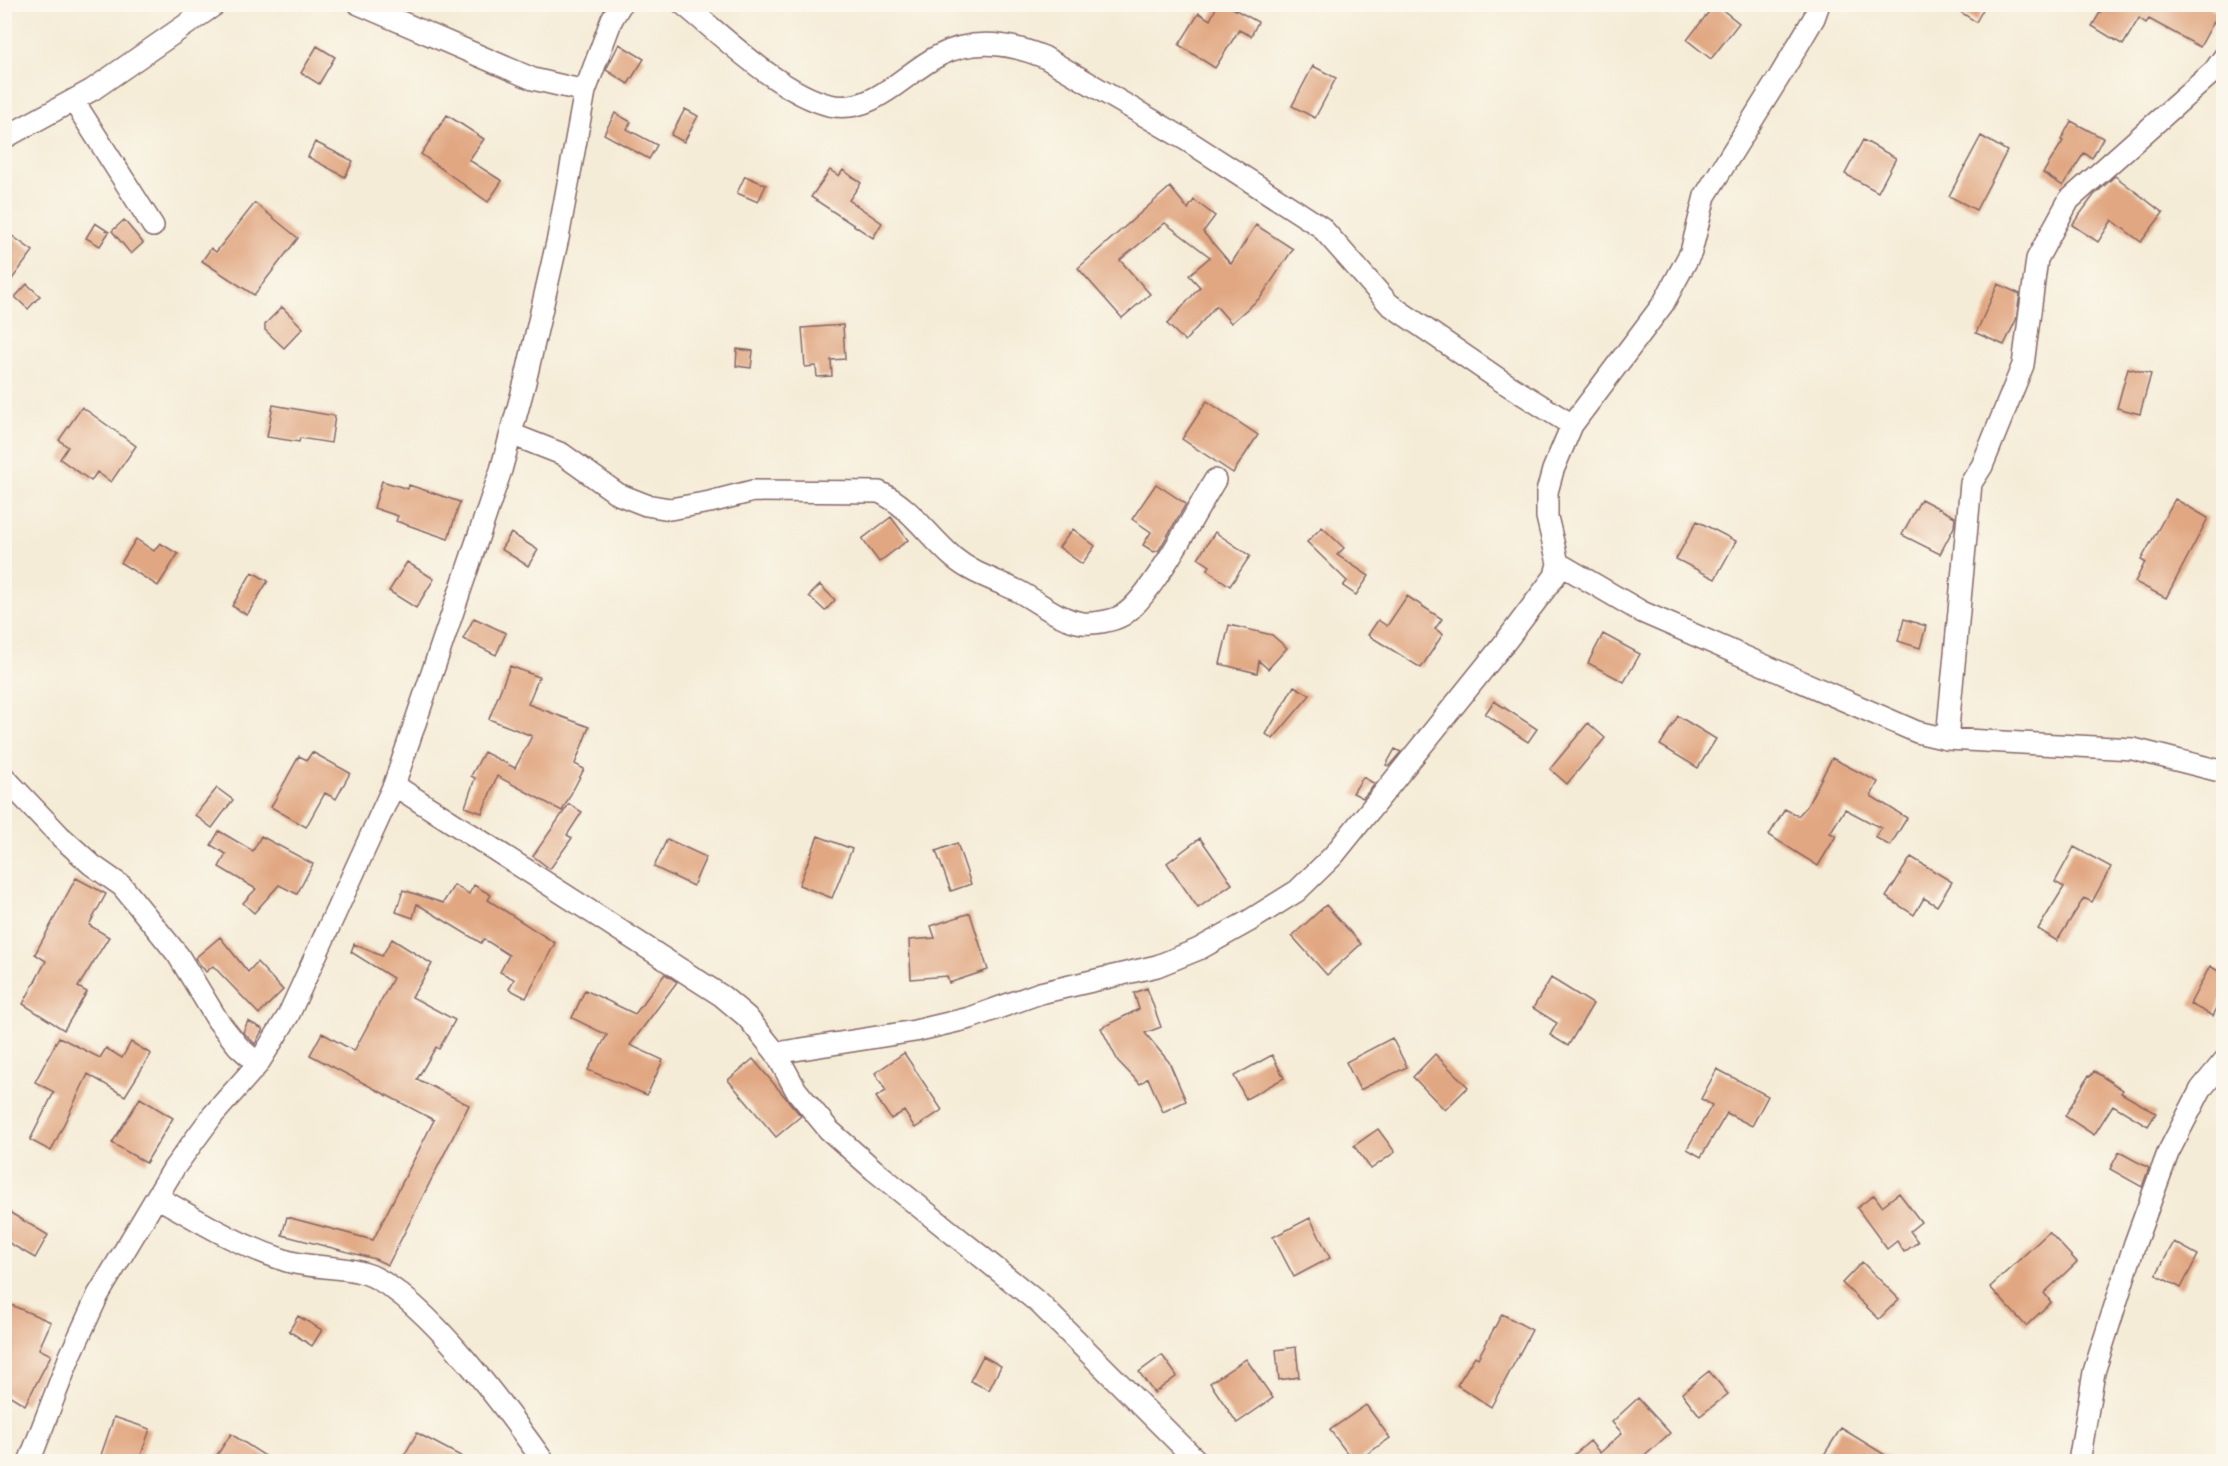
<svg xmlns="http://www.w3.org/2000/svg" width="2228" height="1466" font-family="Caveat,sans-serif">
<style>
.building{fill:#e1a782}
.lines{fill:none;stroke-linecap:round;stroke-linejoin:round}
.street-casing{stroke:#866767;stroke-width:24}
.street{stroke:#fff;stroke-width:21}
</style>
<rect width="100%" height="100%" fill="#fbf7ec"/>
<filter id="ink" filterUnits="userSpaceOnUse"><feTurbulence type="fractalNoise" baseFrequency=".0167" numOctaves="2"/><feDisplacementMap in="SourceGraphic" scale="12" xChannelSelector="R" yChannelSelector="G"/><feConvolveMatrix kernelMatrix="1 2 1 2 8 2 1 2 1" color-interpolation-filters="sRGB"/></filter>
<filter id="wash" filterUnits="userSpaceOnUse"><feTurbulence type="fractalNoise" baseFrequency=".008" numOctaves="4" result="noise"/><feDisplacementMap in="SourceGraphic" scale="24" xChannelSelector="R" yChannelSelector="G"/><feGaussianBlur stdDeviation="1.35" result="paint"/><feColorMatrix in="noise" values="0 0 0 0 0 0 0 0 0 0 0 0 0 0 0 0 0 1.4 0 .05"/><feComposite in="paint" operator="in"/></filter>
<g filter="url(#wash)">
<rect width="100%" height="100%" fill="#f5ecd7"/>
<g id="blocks">
<path class="building" d="M1218 4H1225L1258 22 1251 36 1239 30 1215 68 1179 45 1199 13 1210 20Z
M1715 4 1739 23 1711 59 1687 40Z
M1948 4H1986L1976 22Z
M2105 4H2205L2219 12 2200 47 2149 19 2146 23 2139 18 2123 45 2092 26Z
M619 44 644 59 628 84 606 70Z
M317 46 335 57 319 84 301 73Z
M1313 66 1336 78 1315 118 1292 106Z
M685 109 698 116 684 142 671 135Z
M615 113 631 122 627 129 657 145 649 159 604 134Z
M447 115 484 139 469 160 502 181 488 202 421 154Z
M2071 121 2103 138 2092 158 2084 153 2063 186 2043 173 2063 141 2061 140Z
M1981 136 2007 151 1976 210 1949 196Z
M1863 140 1896 158 1878 192 1845 174Z
M315 142 353 161 345 177 308 157Z
M830 170 839 176 843 170 861 183 849 200 882 223 873 238 811 197Z
M745 176 766 185 758 202 737 193Z
M2115 176 2163 213 2141 242 2112 220 2098 242 2072 225 2094 195Z
M1170 187 1188 209 1194 200 1215 216 1203 232 1231 264 1256 225 1293 249 1261 297 1231 323 1216 306 1185 341 1167 324 1200 287 1189 275 1210 257 1165 223 1120 260 1150 294 1122 318 1078 268Z
M255 203 298 238 254 295 202 261 211 248 216 252Z
M124 220 143 243 131 254 112 231Z
M95 223 109 232 100 246 86 238Z
M4 230 33 251 4 290Z
M27 284 40 296 28 309 15 297Z
M1998 284 2020 294 2016 320 2004 345 1976 333Z
M282 307 303 328 284 348 265 330V324Z
M843 325 845 359 831 360 832 376 817 377 816 366 805 367 802 328Z
M737 349 753 351 751 368 736 366Z
M2128 368 2151 374 2140 414 2117 408Z
M1207 401 1258 435 1233 473 1182 439Z
M273 405 335 416 331 443 300 438 299 442 267 437Z
M82 407 136 446 111 482 97 472 91 481 60 459 68 447 59 440Z
M382 481 408 489 409 485 460 502 448 539 396 521 398 516 374 508Z
M1156 484 1186 504 1159 550 1154 552 1143 545 1151 532 1132 519Z
M1921 499 1955 517 1954 527 1940 554 1902 535Z
M2175 499 2208 518 2166 598 2135 582 2145 562 2141 560Z
M891 517 908 540 879 562 862 539Z
M1697 521 1736 541 1715 579 1676 559Z
M1322 527 1344 548 1337 555 1369 576 1356 595 1343 586 1347 581 1307 542Z
M1073 529 1095 546 1082 564 1059 547Z
M1215 532 1250 556 1230 586 1207 570 1210 566 1198 558Z
M511 533 538 550 528 566 501 549Z
M136 539 154 551 160 543 178 554 158 586 121 563Z
M407 562 434 579 416 608 389 591Z
M252 572 268 581 247 615 232 606Z
M820 585 835 600 825 611 809 596Z
M1407 596 1442 619 1435 629 1443 634 1421 668 1368 635 1378 620 1387 626Z
M474 618 506 633 496 655 463 639Z
M1904 619 1926 626 1920 648 1898 641Z
M1229 625 1272 635 1287 648 1268 669 1259 661 1257 673 1220 664Z
M1603 634 1640 654 1624 682 1588 663Z
M510 666 539 677 528 704 589 727 575 764 584 769 562 811 497 776 482 813 465 807 475 778 471 776 484 752 515 768 532 736 489 719Z
M1294 686 1310 695 1273 739 1266 734Z
M1494 701 1537 729 1528 742 1485 714Z
M1678 716 1716 739 1698 768 1660 745Z
M1588 723 1605 738 1567 784 1550 769Z
M1395 749 1401 752 1389 766 1386 765Z
M312 752 350 773 336 799 325 793 306 827 271 807 299 756 307 760Z
M1832 758 1878 782 1871 796 1907 818 1890 846 1875 837 1881 828 1845 809 1830 833 1836 836 1818 866 1769 835 1785 809 1798 816 1807 806Z
M1363 777 1375 784 1363 798 1353 793Z
M217 788 233 800 212 828 195 815Z
M569 804 582 812 567 835 572 838 550 869 533 856Z
M219 831 253 851 261 836 313 864 297 894 279 885 254 913 243 903 256 889 219 867 226 854 211 845Z
M818 836 852 849 832 898 799 885Z
M1200 838 1232 884 1198 908 1167 863Z
M667 839 706 857 693 886 654 867Z
M957 843 971 884 951 891 936 851Z
M2074 847 2111 867 2092 902 2084 898 2057 941 2038 929 2064 887 2055 882Z
M1911 857 1952 882 1937 906 1924 898 1914 915 1886 897Z
M76 878 106 894 89 925 109 937 78 987 87 992 64 1030 23 1004 46 961 35 954Z
M454 885 469 894 474 885 491 895 488 900 555 943 526 998 509 989 514 979 500 972 509 955 484 939 481 943 417 904 413 918 396 912 403 890 443 903Z
M1326 905 1361 944 1327 975 1292 936Z
M970 913 988 970 949 983 947 976 911 979 909 940 935 938 931 926Z
M220 937 248 972 257 962 283 990 259 1014 213 966 206 972 195 958Z
M392 939 432 964 412 997 455 1020 439 1049 436 1047 417 1079 469 1105 388 1265 375 1259 282 1235 287 1217 373 1240 434 1120 310 1055 322 1033 354 1051 393 978 351 952 354 944 382 956Z
M2210 966 2223 974V996L2213 1016 2190 1004Z
M665 974 677 982 630 1045 663 1060 647 1095 588 1070 607 1035 572 1018 585 990 635 1014Z
M1551 978 1593 1004 1568 1046 1550 1035 1557 1023 1533 1008Z
M1147 988 1161 1027 1145 1033 1169 1062 1186 1101 1163 1112 1148 1078 1140 1084 1118 1061 1101 1028 1139 1009 1134 993Z
M248 1021 263 1029 255 1044 243 1032Z
M59 1037 100 1058 106 1048 122 1058 131 1042 151 1054 125 1096 88 1074 51 1151 30 1140 54 1092 35 1082Z
M1392 1038 1407 1067 1360 1090 1346 1062Z
M904 1053 942 1110 915 1128 904 1111 891 1119 876 1097 886 1091 875 1073Z
M1435 1054 1468 1087 1445 1110 1413 1077Z
M1272 1055 1284 1078 1246 1099 1234 1076Z
M753 1059 801 1116 776 1137 728 1080Z
M1717 1069 1768 1096 1752 1126 1727 1113 1701 1157 1687 1149 1712 1105 1701 1099Z
M2094 1071 2123 1090 2121 1093 2156 1113 2148 1126 2113 1105 2094 1135 2065 1116 2089 1075 2091 1076Z
M140 1098 173 1118 146 1163 112 1143Z
M1378 1129 1395 1152 1371 1169 1354 1146Z
M2119 1152 2149 1168 2142 1187 2110 1169Z
M1899 1193 1921 1222 1910 1231 1918 1242 1904 1252 1897 1241 1887 1249 1857 1208 1874 1195 1882 1206Z
M4 1209 48 1235 35 1258 4 1240Z
M1310 1218 1330 1258 1294 1277 1273 1237Z
M2049 1232 2077 1262 2044 1293 2051 1302 2026 1326 1990 1287Z
M2174 1242 2198 1255 2181 1288 2156 1275Z
M1862 1262 1899 1299 1879 1319 1842 1283Z
M4 1302 51 1322 39 1349 51 1355 25 1405 4 1392Z
M1502 1314 1532 1330 1491 1407 1457 1385 1475 1356 1478 1358Z
M298 1316 322 1330 312 1346 289 1331Z
M1296 1347 1299 1377 1279 1380 1276 1350Z
M1162 1355 1177 1376 1154 1393 1139 1372Z
M983 1356 1001 1366 989 1390 970 1381Z
M1246 1359 1273 1398 1237 1423 1210 1383Z
M1709 1371 1728 1394 1700 1416 1682 1393Z
M1638 1398 1670 1433 1639 1461H1567L1590 1441 1600 1453 1622 1433 1612 1422Z
M1366 1405 1390 1438 1357 1461H1353L1330 1430Z
M114 1417 150 1429 139 1461H99Z
M1841 1428 1895 1461H1820Z
M417 1433 470 1461H401Z
M231 1434 273 1461H213Z"/>
</g>
</g>
<g filter="url(#ink)">
<use href="#blocks" fill-opacity="0" stroke="#866767" stroke-width="1.5"/>
<g class="lines">
<g class="street-casing">
<path id="street" d="M359 4 533 79 585 91
M683 4C723 36 780 93 829 105 873 115 903 74 938 56 972 38 1010 43 1044 57L1188 141 1321 227 1389 304 1500 380 1572 425
M73 100 153 226
M4 138 92 90 216 4
M511 434 562 454 618 494 646 505 670 509 710 502 753 491 879 492C910 506 928 536 954 558 973 574 996 580 1018 591 1039 602 1059 620 1083 623 1094 624 1113 621 1123 615 1151 598 1196 511 1215 480
M1558 563 1642 612 1917 732 1947 739 2133 749 2224 772
M1947 739 1971 483 1982 466 2023 365 2037 259 2069 200 2214 71 2224 57
M4 777 60 836 92 865 122 886 178 955 218 1021 238 1046 258 1064
M394 785 722 996 747 1017 776 1053 796 1090 829 1130 874 1170 1040 1304 1198 1462
M776 1053 915 1031 970 1018 1040 993 1157 966 1199 949 1249 921 1297 891 1333 856 1506 641 1555 576 1558 563 1547 517V492L1553 470 1572 425 1663 304 1691 252 1705 196 1781 74 1814 18 1819 4
M157 1197C201 1222 237 1245 287 1261 313 1269 346 1265 372 1276 429 1303 506 1409 544 1462
M29 1462 70 1356 98 1295 174 1168 213 1115 258 1064 288 1016 394 785 501 470 525 382 558 238 585 91 612 19 621 4
M2079 1462 2094 1372 2135 1243 2168 1153 2201 1089 2224 1061"/>
</g>
<use href="#street" class="street"/>
</g>
</g>
<rect width="2228" height="1466" fill="none" stroke="#fbf7ec" stroke-width="24"/>
</svg>
